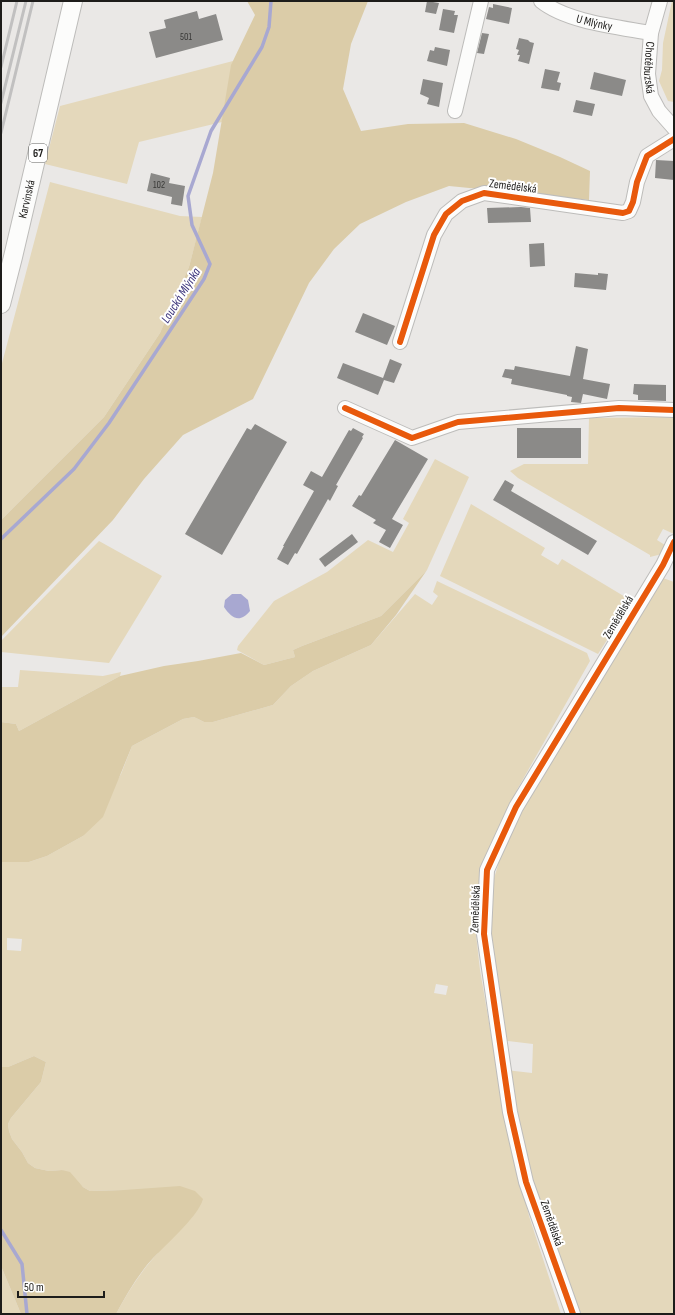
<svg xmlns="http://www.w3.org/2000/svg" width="675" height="1315" font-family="'Sofia Sans Condensed',sans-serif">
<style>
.green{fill:#e4d8bb;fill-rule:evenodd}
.forest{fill:#dbcca8}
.water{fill:#a8a8d1}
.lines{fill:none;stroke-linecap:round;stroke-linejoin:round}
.stream{stroke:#a8a8d1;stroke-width:3.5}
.building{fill:#8b8a88}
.minor-casing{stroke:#bdbcba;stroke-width:16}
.major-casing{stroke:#bdbcba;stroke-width:20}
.minor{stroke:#fcfcfb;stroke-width:14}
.major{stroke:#fcfcfb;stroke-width:18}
.rail{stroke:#c1c0c0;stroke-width:3}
.cycleway-casing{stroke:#fff;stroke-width:8}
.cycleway{stroke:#e8590c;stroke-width:6}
.labels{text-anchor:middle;stroke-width:4;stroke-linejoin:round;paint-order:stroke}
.number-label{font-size:10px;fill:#383836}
.shield{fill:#fff;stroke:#61605f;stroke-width:1}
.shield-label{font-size:11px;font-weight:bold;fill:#1d1c1a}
.street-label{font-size:12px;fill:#1d1c1a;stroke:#fff}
.water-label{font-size:13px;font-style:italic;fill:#3a327a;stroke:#fff}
</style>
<rect width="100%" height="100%" fill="#eae8e6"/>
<path class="green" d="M672 1H674V102L668 101 659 81 662 70 663 43Z
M233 61 222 122 139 142 127 184 45 164 60 106Z
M50 182 180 216 202 217 189 267 160 333 104 417 1 520V367Z
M674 417V534L663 529 657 540 668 547 662 554 650 557V555L518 478 510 471 524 464H588L589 418Z
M435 459 469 477 427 570 381 616 302 646 293 650 295 657 264 665 237 650 238 646 274 601 327 572 368 540 393 552 409 523 403 519Z
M471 504 545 548 541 555 558 565 562 559 632 601 598 654 440 576Z
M99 541 162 576 109 663 1 652V641Z
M663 578 674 582V1314H573L540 1216 505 1070 532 1073 533 1044 500 1040 491 981 490 891 506 840 586 692Z
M437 581 587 653 590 661 518 788 504 817 482 876 476 901 475 926 480 970 505 1116 529 1216 561 1314H116C128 1292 141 1271 158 1253L124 1190 90 1191 83 1187 62 1170 49 1171 35 1168 28 1163 22 1152 12 1139 9 1131 8 1124 11 1118 41 1082 46 1062 34 1056 8 1067H1V862H29L47 856 83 836 121 774 132 746 183 719 194 717 204 722H213L273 705 291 686 313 671 371 645 415 594 432 605 438 596 433 592ZM7 938 22 939 21 951 7 950ZM436 984 448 986 446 995 434 993Z
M20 670 103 676 121 672 120 676 19 731 16 724 1 722V687H18Z
M1 1266 21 1314H1Z"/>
<path class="forest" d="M247 1H368L351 44 343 89 361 131 408 124 464 123 516 139 560 157 590 171 589 200 449 186 406 202 360 224 334 249 309 283 253 399 183 435 144 479 113 520 1 637V520L104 417 160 333 189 267 213 173 231 65 255 15Z
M427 570 396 615 371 645 313 671 291 686 273 705 213 722H204L194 717 183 719 132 746 103 817 83 836 47 856 29 862H1V722L16 724 19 731 120 676 164 666 198 661 241 653 264 665 295 657 293 650 302 646 381 616Z
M34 1056 46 1062 41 1082 11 1118 8 1124 9 1131 12 1139 22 1152 28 1163 35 1168 49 1171 62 1170 70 1172 83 1187 90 1191 124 1190 180 1186 195 1191 203 1199C198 1218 161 1248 147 1265 135 1280 125 1297 116 1314H21L1 1266V1067H8Z"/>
<path class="water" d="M232 594H241L248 600 250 611C240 623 232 619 224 607L225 600Z"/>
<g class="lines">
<path class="stream" d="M1 539 74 469 109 423 204 279 210 264 192 225 188 196 211 131 262 47 269 27 271 1
M1 1230 22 1264 27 1314"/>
</g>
<path class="building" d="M427 1 439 3 436 14 425 12Z
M493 4 512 8 509 24 486 19 489 7 493 8Z
M443 9 455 11 454 15H458L454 33 439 30Z
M197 11 199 19 216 14 223 40 156 58 149 32 166 28 164 20Z
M482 33 489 34 484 54 477 53Z
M519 38 528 40 530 42 534 43 529 64 518 61 520 55H517L519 50 516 49Z
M435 47 450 50 447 66 427 61 430 50 434 51Z
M545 69 560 72 557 82 561 83 559 91 541 88Z
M594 72 626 80 622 96 590 89Z
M423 79 443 83 439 107 427 104 429 98 420 94Z
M576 100 595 104 592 116 573 112Z
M656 160 674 161V180L655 178Z
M151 173 170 178 169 183 185 186 182 206 171 204 172 197 147 191Z
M521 207 530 208 531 222 488 223 487 208Z
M544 243 545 266 530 267 529 244Z
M575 273 598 275V273L608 274 606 290 574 287Z
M363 313 395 326 387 345 355 332Z
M576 346 588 349 583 379 610 384 607 399 583 394 581 403 571 402 572 397 567 396V395L511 384 512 379 502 377 505 369 514 370 515 366 570 376Z
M390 359 402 364 394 383 384 380 378 395 337 378 343 363 383 378Z
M634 384 666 385V401L638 400V395L633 394Z
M255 424 287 442 222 555 185 534 247 428 251 430Z
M353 428 364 434 362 437 363 438 336 485 338 486 330 501 328 499 297 554 295 553 288 565 277 559 284 546H283L314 491 303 485 311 471 322 477 349 430 351 431Z
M517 428H581V458H517Z
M395 440 428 459 392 519 403 525 390 548 379 542 386 530 373 523 376 520 352 506 359 495 361 496Z
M505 480 514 485 511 491 597 541 588 555 493 500Z
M352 534 358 542 325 567 319 559Z"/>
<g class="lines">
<g class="minor-casing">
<g id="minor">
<path id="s1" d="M541 1C567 22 618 27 651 33"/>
<path id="s2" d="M660 1 651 33 648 74 651 96 659 111 674 128"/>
<path d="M455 111 481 1"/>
<path d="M400 342 434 235 446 214 462 201 484 193 623 213 629 211 633 202 637 182 647 156 674 139"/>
<path d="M345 408 412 438 458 422 619 408 674 410"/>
<path d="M573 1314 526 1182 510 1112 484 934 487 870 516 807 663 565 674 542"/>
</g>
</g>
<g class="major-casing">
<g id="major">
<path id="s3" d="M1 304 13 257 73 1"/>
</g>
</g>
<use href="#minor" class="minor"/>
<use href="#major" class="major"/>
<path class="rail" d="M1 67 17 1
M1 103 26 1
M1 133 33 1"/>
<g class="cycleway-casing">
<path id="cycleway" d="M400 342 434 235 446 214 462 201 484 193 623 213 629 211 633 202 637 182 647 156 674 139
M345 408 412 438 458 422 619 408 674 410
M573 1314 526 1182 510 1112 484 934 487 870 516 807 663 565 674 542"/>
</g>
<use href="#cycleway" class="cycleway"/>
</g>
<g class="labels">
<g class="number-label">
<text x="186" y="40">501</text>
<text x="159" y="188">102</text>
</g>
<rect class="shield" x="29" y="144" width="18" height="18" rx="3"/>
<g class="shield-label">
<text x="38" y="157">67</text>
</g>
<g class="street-label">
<text dy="4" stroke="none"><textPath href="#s1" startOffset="58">U Mlýnky</textPath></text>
<text dy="4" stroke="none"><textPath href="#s2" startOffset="68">Chotěbuzská</textPath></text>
<text transform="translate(513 186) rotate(7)" y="4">Zemědělská</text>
<text dy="4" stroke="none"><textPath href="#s3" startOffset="108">Karvinská</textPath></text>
<text transform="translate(618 617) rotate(-59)" y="4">Zemědělská</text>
<text transform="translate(475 909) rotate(-88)" y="4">Zemědělská</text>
<text transform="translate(552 1223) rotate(71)" y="4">Zemědělská</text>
</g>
<g class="water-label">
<text transform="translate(180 295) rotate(-58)" y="5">Loucká Mlýnka</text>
</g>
</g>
<rect width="675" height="1315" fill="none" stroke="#1d1c1a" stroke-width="4"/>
<path d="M18 1291v6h86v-6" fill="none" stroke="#1d1c1a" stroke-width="2"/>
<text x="24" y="1291" font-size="12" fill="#1d1c1a" stroke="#ffffff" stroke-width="3" paint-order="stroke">50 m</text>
</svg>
